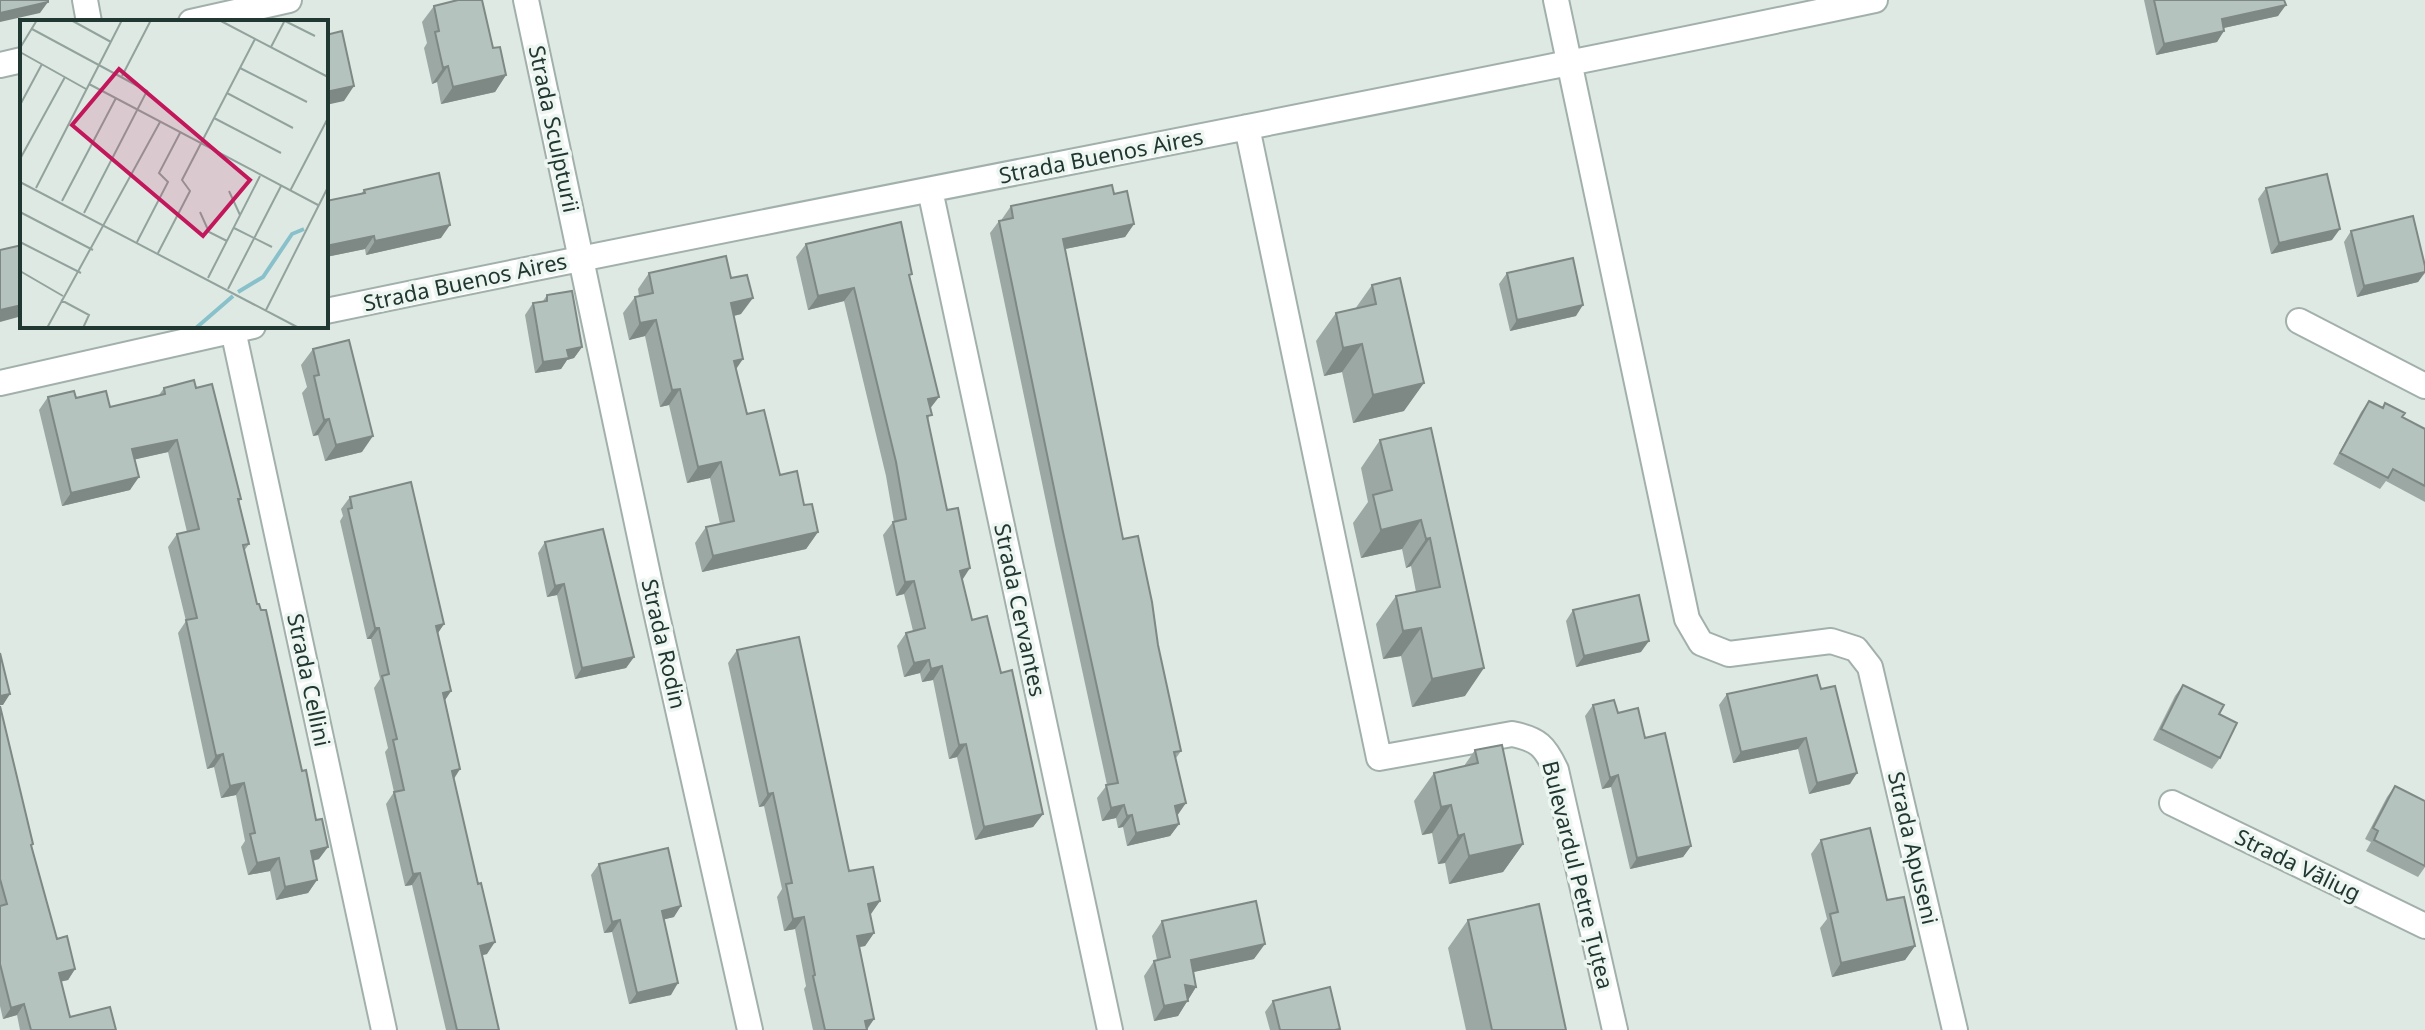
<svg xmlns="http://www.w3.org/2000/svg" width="2425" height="1030" font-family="'Noto Sans',sans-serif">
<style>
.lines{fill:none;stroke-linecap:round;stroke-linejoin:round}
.minor-casing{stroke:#a2b0ab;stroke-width:28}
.minor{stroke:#fff;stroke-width:24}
.wall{fill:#9ba8a3}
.shaded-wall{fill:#7e8884}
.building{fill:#b4c3bd;stroke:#7e8884;stroke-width:2}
.labels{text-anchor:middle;stroke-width:7;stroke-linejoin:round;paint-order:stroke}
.street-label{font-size:22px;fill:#213731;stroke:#eef6f2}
.inset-river{fill:none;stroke:#89c1cb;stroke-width:4}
.inset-road{fill:none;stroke:#92a29c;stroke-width:2}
.view{fill:#c2185b;fill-opacity:0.15;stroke:#c2185b;stroke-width:4}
.inset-edge{fill:none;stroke:#213731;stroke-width:4}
</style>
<rect width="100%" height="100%" fill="#dee9e4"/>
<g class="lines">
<g class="minor-casing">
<path id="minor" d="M85 0 89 22
M526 0 651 589 750 1030
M1556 0 1687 619 1701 643 1729 654 1831 641 1856 649 1870 667 1955 1030
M191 22 289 0
M0 65 22 60
M1247 127 1379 758 1512 734C1538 739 1545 746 1556 770L1615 1030
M930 190 1110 1030
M326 311C842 203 1360 109 1875 0
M2299 321 2425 386
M233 330 384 1030
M0 383 253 326
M2172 803 2425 926"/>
</g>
<use href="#minor" class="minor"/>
</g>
<path class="wall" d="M2144 0H2284L2278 16 2224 28 2217 42 2156 55Z
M434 6 493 48 506 75 495 92 441 104 437 82 432 84 424 48 427 43 422 22Z
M2266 188 2332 240 2271 254 2258 199Z
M364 190 441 238 366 255 365 249 326 257V201L361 194Z
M1114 194 1134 224 1125 237 1065 249 1123 539 1158 645 1181 751 1176 758 1177 816 1179 824 1170 836 1127 846 1123 827 1118 828 1116 818 1102 821 1097 798 1107 785 1055 545 990 233 999 221 1002 220V219L1011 206Z
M2351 231 2425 266V273L2418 282 2357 297 2344 242Z
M806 244 910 278 931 408 928 420 962 580 972 620 1001 673 1043 814 1033 827 975 840 957 757 949 759 933 680 922 682 920 673 904 677 897 646 906 633 913 631 904 594 896 596 883 535 893 522H894L886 476 844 301 808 310 796 257Z
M649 273 731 278 741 314 734 316 736 369 747 414 780 475 804 505 818 532 806 549 702 572 695 543 706 527 720 524 710 478 687 483 669 405 660 407 645 336 629 340 623 313 635 297 639 296 638 289Z
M1507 273 1576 316 1510 331 1499 284Z
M1372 285 1404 411 1353 423 1342 372 1324 376 1316 341 1336 313 1355 309Z
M547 295 582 347 574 358 567 360 561 369 535 373 525 315 533 303 543 301Z
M313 349 362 452 325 461 318 435 313 436 302 393 307 387 301 365Z
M164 388H196L241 499 239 502 249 544 244 551 319 859 313 861 317 880 308 893 276 900 270 871 248 875 241 847 245 841 236 795 221 798 214 767 207 769 178 633 186 621 168 547 177 534 187 532 168 452 135 459 130 490 62 506 39 410 48 397 76 398 110 407 159 395Z
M2369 401 2425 429V502L2386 481 2380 489 2333 464 2361 412Z
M1431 428 1465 696 1412 707 1401 656 1383 659 1376 624 1396 596 1416 592 1411 566 1406 568 1402 549 1361 558 1353 523 1368 502 1361 468 1380 440Z
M350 497 444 624 437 634 451 691 445 700 460 769 454 779 487 954 482 955 499 1030H446L412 885 405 886 386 804 394 792 385 752 388 748 374 688 380 679 371 639H367L340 521 343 516 341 509Z
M545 542 634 657 626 668 575 679 557 595 547 597 538 553Z
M1573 610 1641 652 1576 667 1566 621Z
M737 650 849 871 880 901 870 914 874 933 865 946 859 947 874 1019 867 1030H813L804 989 806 986 795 929 784 931 777 897 782 889 774 852 764 806 759 807 728 663Z
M2183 685 2219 714 2220 758 2212 769 2153 740 2175 696Z
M1821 689 1850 784 1809 794 1798 749 1733 763 1719 705 1727 694Z
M1593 705 1618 713 1645 738 1691 846 1683 857 1630 869 1611 787 1602 789 1585 716Z
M0 706 32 847 57 939 75 969 68 980 61 981 70 1017 116 1030H20L17 1015 3 1019 0 1006Z
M1475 750 1523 844 1503 872 1449 884 1445 863 1438 864 1432 833 1422 835 1414 801 1434 773 1464 766Z
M2395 786 2425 801V867L2418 877 2366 851 2371 842 2365 839 2387 797Z
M1821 840 1887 900 1915 946 1905 960 1832 977 1820 928 1827 919 1811 854Z
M599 864 674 917 664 919 671 995 629 1004 612 932 604 933 591 875Z
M1468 920 1566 1030H1466L1448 948Z
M1162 921 1254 959 1193 972 1196 987 1178 1016 1154 1021 1144 976 1154 961 1157 960 1152 936Z
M1273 1001 1340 1029 1339 1030H1270L1265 1012Z"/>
<path class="shaded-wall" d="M48 2 40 13 0 22V13Z
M2286 5 2278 16 2214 30 2222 19Z
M2224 31 2217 42 2156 55 2164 44Z
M448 66 437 82 432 84 443 68Z
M506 75 495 92 441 104 453 87Z
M354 86 344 101 326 105V92Z
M1134 224 1125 237 1055 251 1063 239Z
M450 225 441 238 366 255 375 241Z
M2340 229 2332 240 2271 254 2279 243Z
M374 236 365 249 326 257V246Z
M2425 272 2418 282 2357 297 2364 286Z
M854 288 844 301 808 310 818 296Z
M753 298 741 314 720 319 731 303Z
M22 305V316L0 322V310Z
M1583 305 1576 316 1510 331 1517 320Z
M656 320 645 336 629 340 640 323Z
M1362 344 1342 372 1324 376 1343 348Z
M582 347 574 358 567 360 561 369 535 373 543 362 567 350Z
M743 359 732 375 734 361Z
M1424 383 1404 411 1353 423 1373 395Z
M680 389 669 405 660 407 672 390Z
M939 397 929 410 928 399Z
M329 419 318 435 313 436 324 420Z
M373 436 362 452 325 461 336 445Z
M177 440 168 452 124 462 132 449Z
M721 462 710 478 687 483 698 467Z
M139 477 130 490 62 506 71 493Z
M1421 520 1402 549 1361 558 1381 530Z
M818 532 806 549 702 572 713 556Z
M1430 538 1411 566 1406 568 1426 539Z
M970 568 961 582 960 571Z
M914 581 904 594 896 596 905 582Z
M564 584 557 595 547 597 555 586Z
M444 624 436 636V626Z
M375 628H379L371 639H367Z
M1421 628 1401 656 1383 659 1403 631Z
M1649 641 1641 652 1576 667 1584 656Z
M634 657 626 668 575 679 582 668Z
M929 660 920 673 904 677 914 663Z
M942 666 933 680 922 682 931 669Z
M1484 668 1465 696 1412 707 1432 679Z
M451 691 443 703V693Z
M10 694 3 705H0V696Z
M1806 738 1798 749 1733 763 1741 752Z
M966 744 957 757 949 759 959 745Z
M223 754 214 767 207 769 216 756Z
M460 769 452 781V771Z
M1857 773 1850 784 1809 794 1817 783Z
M1618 775 1611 787 1602 789 1610 778Z
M244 783 236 795 221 798 230 786Z
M773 793 764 806 759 807 768 794Z
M1186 803 1177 816 1175 806Z
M1124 805 1116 818 1102 821 1111 808Z
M1451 805 1432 833 1422 835 1441 807Z
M1043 814 1033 827 975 840 984 827Z
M1132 815 1123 827 1118 828 1127 816Z
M1179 824 1170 836 1127 846 1136 833Z
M1464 834 1445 863 1438 864 1458 836Z
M1523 844 1503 872 1449 884 1469 856Z
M1691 846 1683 857 1630 869 1637 858Z
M328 847 319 859 302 863 311 851Z
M279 858 270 871 248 875 257 863Z
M420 873 412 885 405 886 413 874Z
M317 880 308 893 276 900 285 887Z
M880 901 871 914 859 916 868 904Z
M681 906 674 917 654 922 662 911Z
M804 917 795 929 784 931 793 919Z
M620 920 612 932 604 933 612 922Z
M874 933 865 946 848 949 857 936Z
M495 942 487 954 471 958 480 946Z
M1265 944 1254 959 1180 975 1191 960Z
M1915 946 1905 960 1832 977 1841 963Z
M75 969 68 980 51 984 59 973Z
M678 983 671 995 629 1004 637 993Z
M1185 985 1196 987 1178 1016 1154 1021 1164 1006Z
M24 1004 17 1015 3 1019 11 1008Z
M874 1019 866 1030 865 1021Z"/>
<path class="building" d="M0 0H48V2L0 13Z
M458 0H482L493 48 500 47 506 75 453 87 448 66 443 68 435 32 439 31 434 6Z
M2154 0H2284L2286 5 2222 19 2224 31 2164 44Z
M342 31 354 86 326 92V35Z
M439 173 450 225 375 241 374 236 326 246V201L365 193 364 190Z
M2327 174 2340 229 2279 243 2266 188Z
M1112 185 1114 194 1127 191 1134 224 1063 239 1123 539 1138 536 1152 602 1158 645 1181 751 1174 752 1186 803 1175 806 1179 824 1136 833 1132 815 1127 816 1124 805 1111 808 1106 785 1118 783 1063 532 999 221 1013 218 1011 206Z
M2413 216 2425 266V272L2364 286 2351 231Z
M901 222 912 274 909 275 939 397 928 399 932 415 927 416 947 510 958 508 970 568 960 571 972 620 987 616 1001 673 1012 670 1043 814 984 827 966 744 959 745 942 666 931 669 929 660 914 663 906 633 925 628 914 581 905 582 893 522 906 519 896 462 854 288 818 296 806 244Z
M22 245V305L0 310V250Z
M726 256 731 278 747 275 753 298 731 303 743 359 734 361 747 414 764 410 780 475 797 471 804 505 812 504 818 532 713 556 706 527 734 521 721 462 698 467 680 389 672 390 656 320 640 323 635 297 653 293 649 273Z
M1573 258 1583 305 1517 320 1507 273Z
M1400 278 1424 383 1373 395 1362 344 1343 348 1336 313 1376 304 1372 285Z
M572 291 582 347 567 350 569 358 543 362 533 303 547 301V295Z
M349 340 373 436 336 445 329 419 324 420 314 376 319 375 313 349Z
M194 380 196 388 212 384 241 499H238L249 544 243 545 257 604H259L261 610H266L302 771 306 770 316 820 322 819 328 847 311 851 317 880 285 887 279 858 257 863 250 834 255 833 244 783 230 786 223 754 216 756 186 620 197 618 177 534 199 529 177 440 132 449 139 477 71 493 48 397 74 391 76 398 106 391 110 407 165 394 164 388Z
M2369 401 2383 408 2385 403 2405 413 2402 417 2425 429V486L2393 469 2388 478 2340 453Z
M1431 428 1484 668 1432 679 1421 628 1403 631 1396 596 1440 587 1430 538 1426 539 1421 520 1381 530 1373 495 1392 490 1380 440Z
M411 482 444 624 436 626 451 691 443 693 460 769 452 771 478 884 481 883 495 942 480 946 499 1030H457L420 873 413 874 394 792 404 790 393 740 397 739 382 676 389 674 379 628H375L348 509 352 508 350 497Z
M603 529 634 657 582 668 564 584 555 586 545 542Z
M1639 595 1649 641 1584 656 1573 610Z
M799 637 849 871 873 867 880 901 868 904 874 933 857 936 874 1019 865 1021 867 1030H825L813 976 815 975 804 917 793 919 786 884 792 883 783 840 773 793 768 794 737 650Z
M0 653 10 694 0 696Z
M1817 675 1821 689 1835 686 1857 773 1817 783 1806 738 1741 752 1727 694Z
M2183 685 2224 705 2219 714 2237 723 2220 758 2161 729Z
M1614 700 1618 713 1638 708 1645 738 1665 733 1691 846 1637 858 1618 775 1610 778 1593 705Z
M0 706 33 844 31 845 57 939 67 936 75 969 59 973 70 1017 110 1007 116 1030H31L24 1004 11 1008 0 964V906L7 904 0 879Z
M1502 745 1523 844 1469 856 1464 834 1458 836 1451 805 1441 807 1434 773 1478 763 1475 750Z
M2395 786 2425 801V866L2374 840 2378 831 2373 828Z
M1870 828 1887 900 1904 897 1915 946 1841 963 1830 914 1838 912 1821 840Z
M668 848 681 906 662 911 678 983 637 993 620 920 612 922 599 864Z
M1256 901 1265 944 1191 960 1196 987 1185 985 1188 1001 1164 1006 1154 961 1170 957 1162 921Z
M1539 904 1566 1030H1492L1468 920Z
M1330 987 1340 1029 1335 1030H1280L1273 1001Z"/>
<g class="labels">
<g class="street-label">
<text transform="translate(554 129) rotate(78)" y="8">Strada Sculpturii</text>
<text transform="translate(1101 156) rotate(-11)" y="8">Strada Buenos Aires</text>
<text transform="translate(465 282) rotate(-12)" y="8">Strada Buenos Aires</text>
<text transform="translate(1020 610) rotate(78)" y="8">Strada Cervantes</text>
<text transform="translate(664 644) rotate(77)" y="8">Strada Rodin</text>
<text transform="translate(309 680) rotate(78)" y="8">Strada Cellini</text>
<text transform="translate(1913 848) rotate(77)" y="8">Strada Apuseni</text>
<text transform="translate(2298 865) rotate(26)" y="8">Strada Văliug</text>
<text transform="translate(1578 875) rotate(76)" y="8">Bulevardul Petre Țuțea</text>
</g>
</g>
<g transform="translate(20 20)">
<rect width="308" height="308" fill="#dee9e4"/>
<path class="inset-river" d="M218 272 243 257 272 214 284 209M176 308 213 276"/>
<path class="inset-road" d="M51 0 91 22M199 0 308 57M265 1 295 16M12 9 127 71 64 193M251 27 265 0M0 28 17 0M0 32 66 69M220 48 287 82M102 56 131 0M69 64 298 185M207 73 273 108M0 85 22 44M194 98 261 133M0 139 45 57M0 162 279 308M16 168 102 0M209 171 220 195M270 171 308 98M42 181 96 78M0 192 73 230M180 192 189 212 207 221M214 208 252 227M0 222 61 253M117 222 148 162 139 153 160 113M138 233 170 171 162 160 235 19M0 251 43 276M188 258 240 156M208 269 261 166M41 280 69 295 63 308M246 290 308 167M27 308 140 102"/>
<path class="view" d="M99 49 230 160 183 216 52 105Z"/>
<rect width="308" height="308" class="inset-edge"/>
</g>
</svg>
